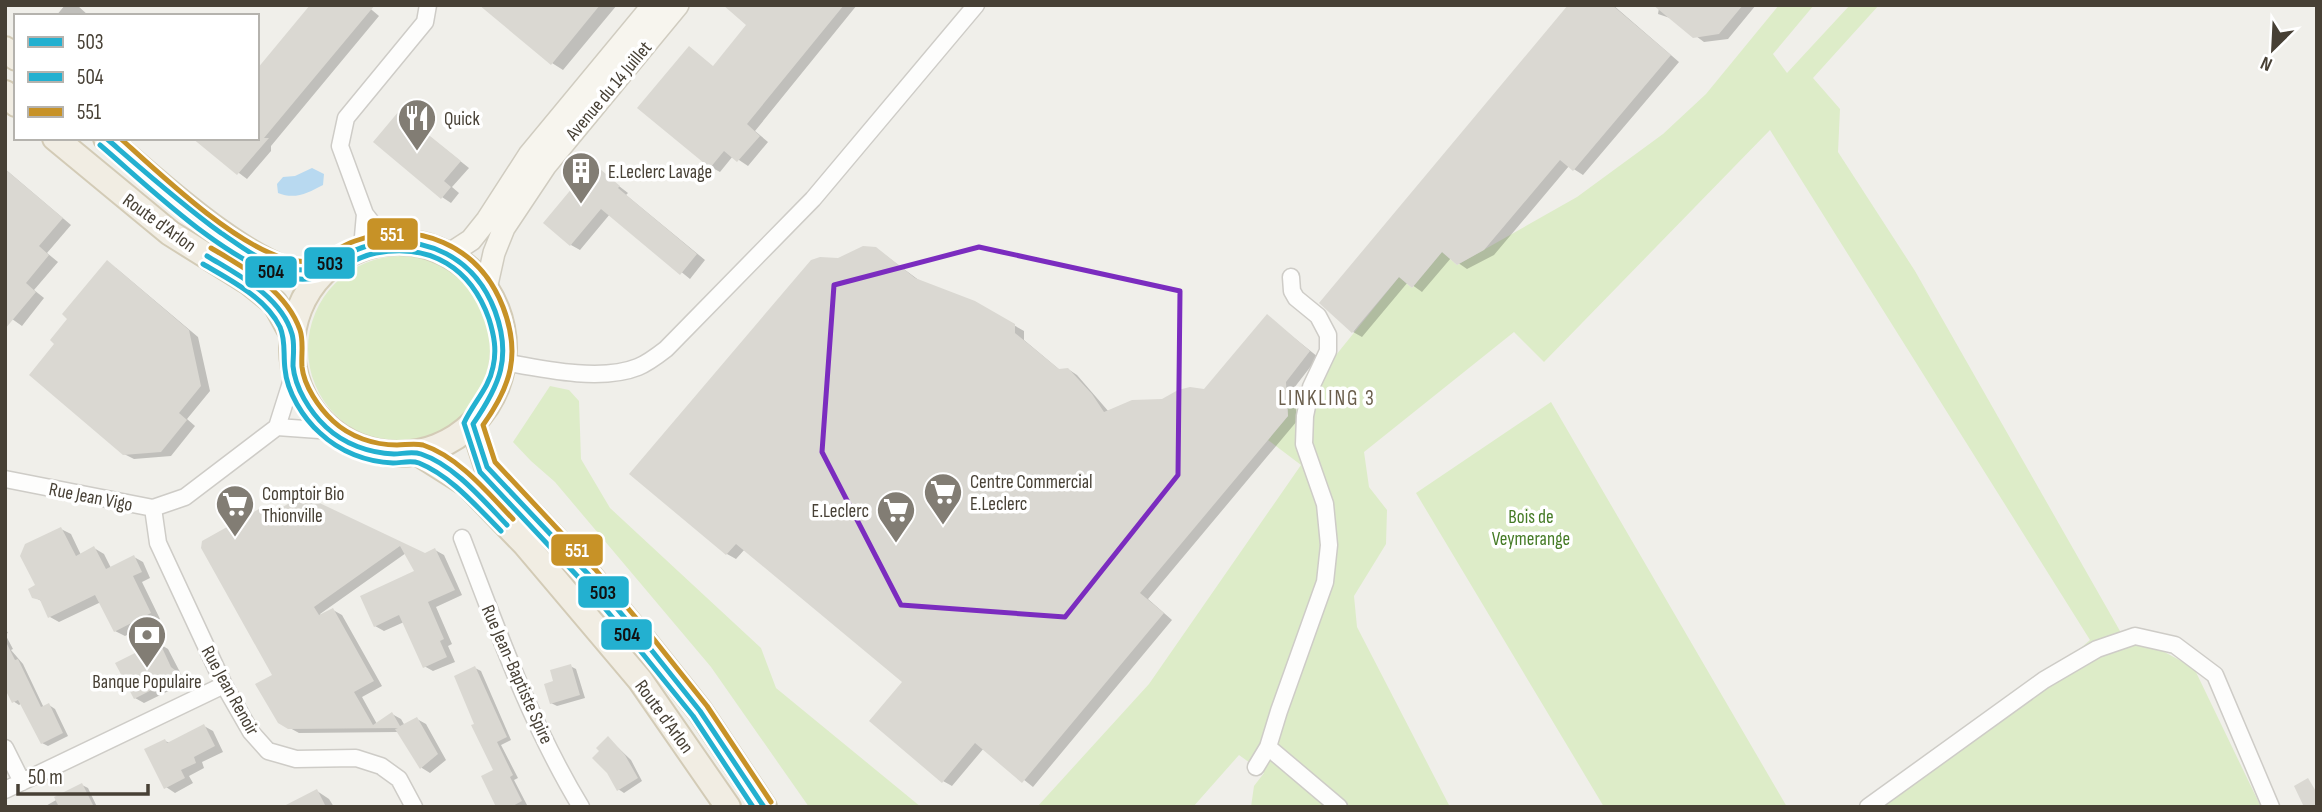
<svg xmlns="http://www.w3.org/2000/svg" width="2322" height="812" font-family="'Sofia Sans Condensed',sans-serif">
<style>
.green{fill:#ddecc8}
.water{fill:#b8d9f0}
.shadow{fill:#0003}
.building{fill:#dad8d2}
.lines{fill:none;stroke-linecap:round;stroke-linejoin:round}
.minor-casing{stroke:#ceccc7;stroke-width:19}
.secondary-casing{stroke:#d0ccc0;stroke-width:24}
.primary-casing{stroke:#d3cbb6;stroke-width:28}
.minor{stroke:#fdfdfc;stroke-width:16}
.secondary{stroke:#f7f5ee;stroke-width:21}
.primary{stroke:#f1ede3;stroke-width:24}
.bus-1-casing{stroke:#fff;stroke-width:10}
.bus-2-casing{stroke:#fff;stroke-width:10}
.bus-3-casing{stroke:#fff;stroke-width:10}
.bus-1{stroke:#23b0d0;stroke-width:5}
.bus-2{stroke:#23b0d0;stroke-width:5}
.bus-3{stroke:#c79227;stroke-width:5}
.marked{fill:none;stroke:#7b2cbf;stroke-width:5;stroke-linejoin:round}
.labels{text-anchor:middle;stroke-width:7;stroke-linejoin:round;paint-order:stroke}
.street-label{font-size:19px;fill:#474035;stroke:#fff}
.poi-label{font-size:19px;fill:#474035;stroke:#fff;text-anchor:start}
.park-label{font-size:19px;fill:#457b26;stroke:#fff}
.neighbourhood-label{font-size:21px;letter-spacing:2px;fill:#6a5e4c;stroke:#fff}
.line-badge{stroke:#fff;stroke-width:2.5}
.badge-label{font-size:19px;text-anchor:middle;font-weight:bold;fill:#fff}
.pale-badge-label{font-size:19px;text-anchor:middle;font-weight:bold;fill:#111}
</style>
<rect width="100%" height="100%" fill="#f0efea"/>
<path class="green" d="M1779 5H1814L1773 54 1787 73 1850 5H1879L1813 78 1840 109 1838 152 1915 271 2120 631 2135 636 2194 668 2261 807H1868L2044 680 2090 640 1770 130 1544 362 1514 332 1364 452 1369 487 1387 510 1386 544 1354 596 1357 627 1450 807H1251L1254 786 1264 773 1239 755 1193 807H1037L1149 684 1301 465 1268 440 1288 416 1287 395 1311 386 1399 277 1412 288 1442 252 1457 265 1577 197 1663 134 1706 94Z
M308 349a93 93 0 1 1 186 0a93 93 0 1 1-186 0Z
M550 386 569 390 579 401 581 459 610 508 761 648 776 688 921 807H809L711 667 555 482 531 461 513 442Z
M1551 402 1787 807H1604L1416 493Z"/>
<path class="water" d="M312 168 324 174 323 185C308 193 295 200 278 193L277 184 283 177 295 176Z"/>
<path class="shadow" d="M65 5H77L89 16H56Z
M366 5 379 16 271 146V151L247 179 199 143 257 138Z
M482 5H617L563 70 552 63Z
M726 5H857L755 131 768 142 748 166 733 156 720 172 711 167 714 67 749 25Z
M1570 5H1613L1679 62 1583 175 1569 166 1494 255 1467 269 1451 258 1422 292 1408 282 1362 337 1353 332Z
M1656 5H1756L1728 39 1704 42 1673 19 1658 14 1659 8Z
M400 113 469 168 452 187 459 193 451 203 442 197Z
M593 166 628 193 626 195 705 260 690 279 610 214 580 250 571 245Z
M5 169 71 225 47 253 58 262 34 290 44 298 22 326 5 314Z
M885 255 920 281 975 303 1024 331V340L1061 371 1068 369 1077 375 1109 412 1205 391 1268 317 1318 357 1294 388 1297 421 1148 599 1172 620 1033 787 984 748 952 786 943 781 904 682 745 549 736 559 727 554 631 474 835 261Z
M116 268 198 337 210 391 187 419 195 426 171 456 134 459 124 454Z
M298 500 425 554 435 550 444 555 462 595 436 607 452 644 448 646 455 662 433 671 424 666 404 622 384 631 375 626 416 572 406 553 320 614 321 616 333 610 342 615 382 686 362 697 377 724 392 714 401 719 405 726 417 719 426 724 446 760 430 773 422 768 399 732 299 733 279 722 259 511 268 516Z
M61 529 71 534 81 555 94 548 104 554 111 568 134 557 143 562 150 578 142 582 160 619 125 636 115 631 101 602 59 622 50 617 43 602 34 597Z
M5 628 8 633 5 634 13 649 11 650 23 664 44 708 49 705 55 709 68 736 48 746 42 743 22 703 19 705 13 701 5 652Z
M158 643 168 649 181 674 189 681 144 703 135 698Z
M570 666 576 669 585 698 557 706 551 703 555 682Z
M475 668 481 671 511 740 501 745 518 778 514 780 527 805 523 807H498L496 771 476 724Z
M204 726 213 731 223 752 202 762 204 768 189 776 193 783 175 793 166 787 165 741 170 743Z
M608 738 631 760 642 781 624 793 618 789 608 772Z
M82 785 88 788 97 807H44Z
M317 791 329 799 334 807H286Z"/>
<path class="building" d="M310 5H375L264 138H269L237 175 192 138H257V69Z
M479 5H600L551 65Z
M723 5H844L747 124 760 136 737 162 724 151 710 168 637 108 689 46 713 66 746 25Z
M1568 5H1612L1671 55 1573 171 1560 160 1484 250 1457 265 1442 252 1412 288 1399 277 1352 333 1319 303Z
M1653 5H1743L1719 34 1693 38Z
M399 111 461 161 444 181 451 187 441 199 373 142Z
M593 163 620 186 618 188 697 254 680 275 601 209 570 246 543 223Z
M5 169 63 218 39 246 49 255 26 283 36 292 5 329Z
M863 246 876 247 915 278 975 301 1015 324V333L1059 369 1068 368 1092 394 1104 412 1132 400 1162 399 1178 390 1190 387 1204 389 1267 314 1310 351 1286 382 1288 416 1140 593 1164 613 1022 783 975 743 942 783 869 721 902 682 736 544 726 555 629 474 811 260 820 257 838 258Z
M107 260 189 330 201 386 179 413 187 420 161 452 123 455 29 375 54 344 50 340 67 319 62 314Z
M298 498H309L425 553 435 548 455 590 428 602 444 639 440 641 447 657 423 668 399 615 374 627 360 596 414 571 400 546 314 607 319 615 333 608 374 681 354 692 373 725 392 712 400 726 417 717 438 754 420 769 395 729 398 728 288 729 278 723 255 684 272 675 201 548 202 541 259 509 264 518Z
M61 527 76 556 94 546 106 569 134 555 142 572 133 576 151 613 114 632 95 595 48 618 40 600 32 598 28 589 35 585 20 556 25 544Z
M5 640 15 660 18 659 41 707 49 703 63 733 41 744 18 700 12 703 5 689Z
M159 641 171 667 181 675 134 699 115 663Z
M571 664 580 695 550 704 544 684 553 681 550 670Z
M475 666 507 737 497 742 513 775 510 777 522 801 511 807H496L481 776 493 770 471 725 474 724 454 676Z
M204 724 215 746 194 757 196 763 181 770 185 778 164 789 144 749 165 739 167 743Z
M608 736 625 755 638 778 617 791 607 773 592 758 599 751 596 748Z
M2308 778 2317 793V807H2304L2294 786Z
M82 783 94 807H59L54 797Z
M317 789 326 807H282Z"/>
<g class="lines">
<g class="minor-casing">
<path id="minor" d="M387 242 365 214 340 146 346 118 425 22 428 5
M362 248 365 214
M504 362C542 369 601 382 638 367 648 363 657 356 666 349L813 199 976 5
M277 427 333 431
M5 479 153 508 185 497 277 427 294 373
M153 508 158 543 224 685 251 732 268 751 296 759 356 758 381 766 399 779 414 807
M462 538C497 629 530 723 581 807
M1268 747 1339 807
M5 748 22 782
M1256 767 1268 747 1279 711 1325 582 1329 545 1325 504 1304 444 1305 416 1311 387 1328 351V335L1318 316 1296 298 1292 291 1291 277
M5 790 224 685
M1868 807 2044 680 2097 649 2135 636 2175 645 2215 675 2271 807"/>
</g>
<g class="secondary-casing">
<path id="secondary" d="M448 255 471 240 487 220 529 155 653 5
M486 289 494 253 504 228 546 165 678 5"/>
</g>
<g class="primary-casing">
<path id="primary" d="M5 49 16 58
M5 93 16 104
M55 138 170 233 250 283 275 303 292 334
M106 138C145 171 261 280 311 272 317 271 325 267 331 265
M292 348a106 106 0 1 1 212 0a106 106 0 1 1-212 0Z
M473 424 487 467 589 575 645 642 700 711 764 807
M418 453 467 484 525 544 640 680 728 807"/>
</g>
<use href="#minor" class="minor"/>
<use href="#secondary" class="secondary"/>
<use href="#primary" class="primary"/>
<g class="bus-1-casing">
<path id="bus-1" d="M106 138C144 171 181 204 221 233 239 245 255 258 276 265 328 281 328 255 371 245 426 233 475 258 495 311 512 357 500 385 473 424L487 467 589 575 645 642 700 711 764 807
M207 256C238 275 281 296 292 334 295 344 293 356 293 366 295 388 310 412 326 427 344 444 369 453 394 454 402 454 412 451 421 454 454 465 483 500 507 525"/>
</g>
<g class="bus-2-casing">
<path id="bus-2" d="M100 145C148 186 225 262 286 277 326 287 341 260 376 253 431 243 471 268 489 319 494 335 497 350 493 367 489 388 473 403 464 423L480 472 582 581 638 648 693 716 753 807
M203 264C230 280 265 297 280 327 286 341 283 354 285 369 287 392 303 418 320 433 340 452 367 462 393 463 401 463 411 460 419 463 451 476 477 507 501 531"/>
</g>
<g class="bus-3-casing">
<path id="bus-3" d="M120 138C162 176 233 244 286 259 319 268 327 251 355 241 417 219 479 245 503 307 521 354 511 386 483 425L495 462 595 569 652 637 707 706 771 802
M211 248C245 268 286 290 300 330 304 342 301 354 302 367 304 386 319 408 333 421 350 437 374 445 397 445 405 445 414 443 423 445 459 457 488 493 513 519"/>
</g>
<use href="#bus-1" class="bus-1"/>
<use href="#bus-2" class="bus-2"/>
<use href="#bus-3" class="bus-3"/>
</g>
<path class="marked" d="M979 247 1180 291 1178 475 1065 617 901 605 822 452 834 285Z"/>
<defs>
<g id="restaurant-pin" transform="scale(2.0125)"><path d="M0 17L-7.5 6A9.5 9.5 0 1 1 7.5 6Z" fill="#827d74" stroke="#fff"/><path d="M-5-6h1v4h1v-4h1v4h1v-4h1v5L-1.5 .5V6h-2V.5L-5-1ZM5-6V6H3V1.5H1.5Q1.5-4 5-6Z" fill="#fff"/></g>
<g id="building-pin" transform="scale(2.0125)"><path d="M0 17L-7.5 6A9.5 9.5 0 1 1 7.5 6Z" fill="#827d74" stroke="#fff"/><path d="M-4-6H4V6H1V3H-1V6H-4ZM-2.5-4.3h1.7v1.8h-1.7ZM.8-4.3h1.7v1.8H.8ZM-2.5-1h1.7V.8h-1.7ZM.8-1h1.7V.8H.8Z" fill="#fff"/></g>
<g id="supermarket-pin" transform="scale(2.0125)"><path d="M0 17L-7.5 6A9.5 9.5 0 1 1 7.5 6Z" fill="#827d74" stroke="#fff"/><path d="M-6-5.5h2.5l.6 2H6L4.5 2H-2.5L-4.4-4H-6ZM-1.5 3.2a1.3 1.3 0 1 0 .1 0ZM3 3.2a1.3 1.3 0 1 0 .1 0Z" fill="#fff"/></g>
<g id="bank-pin" transform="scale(2.0125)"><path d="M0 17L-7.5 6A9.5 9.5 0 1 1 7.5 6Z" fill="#827d74" stroke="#fff"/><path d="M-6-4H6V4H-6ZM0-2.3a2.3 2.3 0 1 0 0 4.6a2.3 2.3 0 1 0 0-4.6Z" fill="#fff"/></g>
</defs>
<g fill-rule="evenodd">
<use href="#restaurant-pin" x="417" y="118"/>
<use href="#building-pin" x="581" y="171"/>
<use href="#supermarket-pin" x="943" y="492"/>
<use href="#supermarket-pin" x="235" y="504"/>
<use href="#supermarket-pin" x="896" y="510"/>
<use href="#bank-pin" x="147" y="635"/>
</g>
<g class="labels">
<g class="street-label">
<text transform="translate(608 90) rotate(-50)" y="7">Avenue du 14 Juillet</text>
<text transform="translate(160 222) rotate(36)" y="7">Route d'Arlon</text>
<text transform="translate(91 496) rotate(11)" y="7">Rue Jean Vigo</text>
<text transform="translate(518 674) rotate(66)" y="7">Rue Jean-Baptiste Spire</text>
<text transform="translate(231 690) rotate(61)" y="7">Rue Jean Renoir</text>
<text transform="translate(665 716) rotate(54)" y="7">Route d'Arlon</text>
</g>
<g class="poi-label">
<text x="444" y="125">Quick</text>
<text x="608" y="178">E.Leclerc Lavage</text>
<text x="970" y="488">Centre Commercial<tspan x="970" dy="22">E.Leclerc</tspan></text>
<text x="262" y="500">Comptoir Bio<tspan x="262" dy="22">Thionville</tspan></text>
<text x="869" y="517" text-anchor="end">E.Leclerc</text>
<text x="147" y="688" text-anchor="middle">Banque Populaire</text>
</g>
<g class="park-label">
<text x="1531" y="523">Bois de<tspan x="1531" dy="22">Veymerange</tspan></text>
</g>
<g class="neighbourhood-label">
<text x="1327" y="405">LINKLING 3</text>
</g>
</g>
<g class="line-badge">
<rect x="366" y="217" width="53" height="34" rx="7" fill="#c79227"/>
<rect x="303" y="246" width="53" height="34" rx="7" fill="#23b0d0"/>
<rect x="244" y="255" width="54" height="34" rx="7" fill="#23b0d0"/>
<rect x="550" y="533" width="54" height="34" rx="7" fill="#c79227"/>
<rect x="577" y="575" width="53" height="34" rx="7" fill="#23b0d0"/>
<rect x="600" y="618" width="53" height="33" rx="7" fill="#23b0d0"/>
</g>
<g class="badge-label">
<text x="392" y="241">551</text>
<text x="577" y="557">551</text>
</g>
<g class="pale-badge-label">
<text x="330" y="270">503</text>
<text x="271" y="278">504</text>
<text x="603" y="599">503</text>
<text x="627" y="641">504</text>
</g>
<rect width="2322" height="812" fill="none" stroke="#474035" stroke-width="14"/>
<rect x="14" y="14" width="245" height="126" fill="#ffffff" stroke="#b5b3ae" stroke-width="2"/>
<rect x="28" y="37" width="35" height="10" fill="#23b0d0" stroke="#b5b3ae" stroke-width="2"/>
<text x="77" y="49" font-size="21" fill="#474035">503</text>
<rect x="28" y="72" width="35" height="10" fill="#23b0d0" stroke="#b5b3ae" stroke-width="2"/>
<text x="77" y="84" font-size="21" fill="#474035">504</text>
<rect x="28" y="107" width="35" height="10" fill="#c79227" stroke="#b5b3ae" stroke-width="2"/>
<text x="77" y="119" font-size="21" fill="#474035">551</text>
<g transform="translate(2273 49) rotate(204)" stroke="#ffffff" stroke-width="5" paint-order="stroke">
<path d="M0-5L12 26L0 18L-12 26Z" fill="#474035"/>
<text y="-10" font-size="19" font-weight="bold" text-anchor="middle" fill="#474035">N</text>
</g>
<path d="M18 784v10h130v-10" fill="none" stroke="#474035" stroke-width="3.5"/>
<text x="28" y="784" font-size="21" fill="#474035" stroke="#ffffff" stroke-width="5" paint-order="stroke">50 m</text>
</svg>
